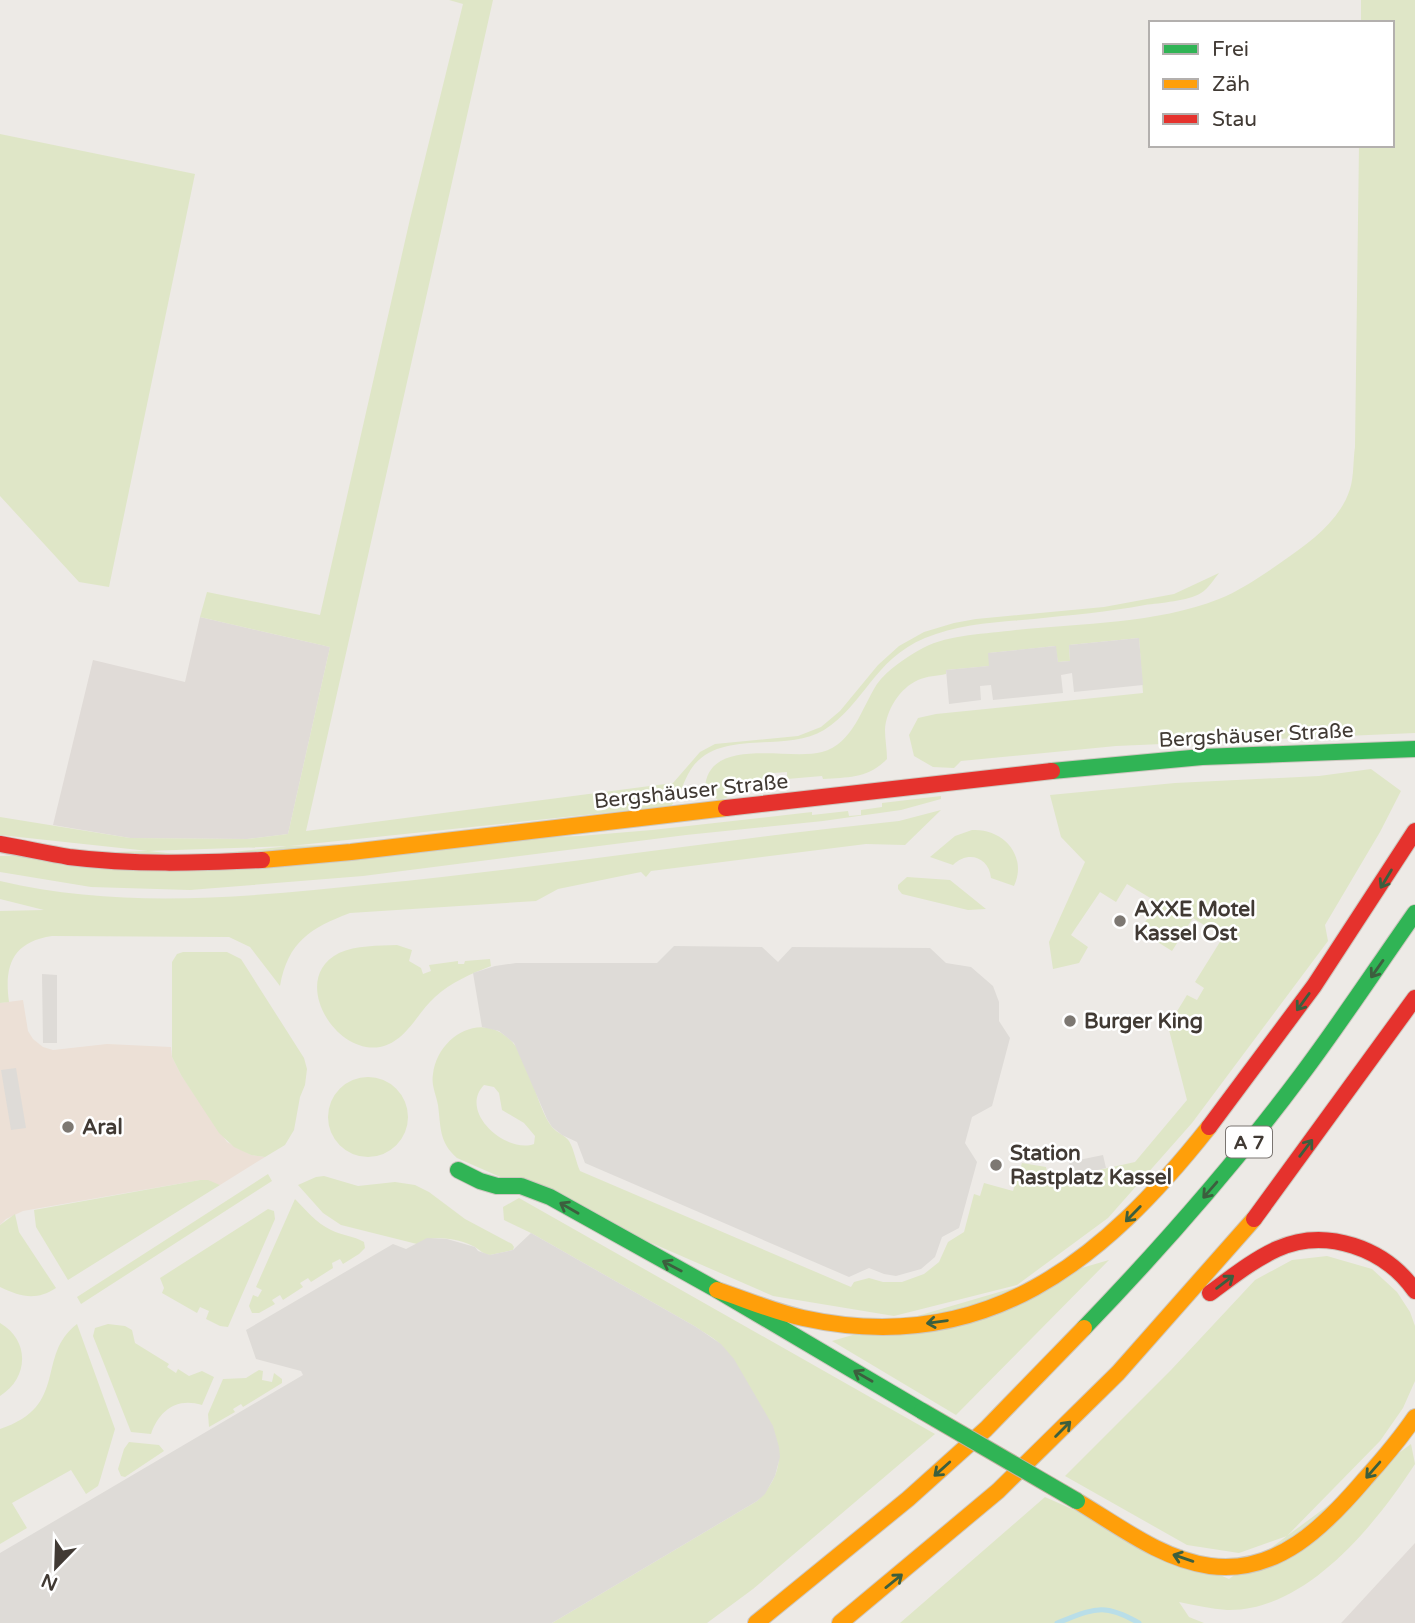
<svg xmlns="http://www.w3.org/2000/svg" width="1415" height="1623" font-family="'Varela Round',sans-serif">
<style>
.commercial{fill:#ece0d6}
.industrial{fill:#e0dbd7}
.green{fill:#dfe6c7;fill-rule:evenodd}
.parking{fill:#dedbd7}
.lines{fill:none;stroke-linecap:round;stroke-linejoin:round}
.stream{stroke:#b9dee8;stroke-width:5}
.fast-casing{stroke:#cdc7bf;stroke-width:18}
.slow-casing{stroke:#cdc7bf;stroke-width:18}
.jam-casing{stroke:#cdc7bf;stroke-width:18}
.fast{stroke:#30b455;stroke-width:16}
.slow{stroke:#ff9f0a;stroke-width:16}
.jam{stroke:#e5322d;stroke-width:16}
.fast-bridge-casing{stroke:#c3b2a3;stroke-width:18;stroke-linecap:butt}
.fast-bridge{stroke:#30b455;stroke-width:16}
.oneway{stroke:#3c5f3e}
.poi-dot{fill:#7d7872;stroke:#fff;stroke-width:2.5}
.labels{text-anchor:middle;stroke-width:5;stroke-linejoin:round;paint-order:stroke}
.shield{fill:#fff;stroke:#7a7571;stroke-width:2}
.shield-label{font-size:19px;font-weight:bold;fill:#413a34}
.street-label{font-size:21px;fill:#413a34;stroke:#fff}
.poi-label{font-size:21px;font-weight:bold;fill:#413a34;stroke:#fff;text-anchor:start}
</style>
<rect width="100%" height="100%" fill="#edeae6"/>
<path class="commercial" d="M23 1000 28 1031 33 1039 43 1047 53 1050 107 1044 171 1047 172 1057 181 1075 227 1142 251 1155 265 1157 220 1185 200 1180 23 1211 6 1219 0 1225V1003Z"/>
<path class="industrial" d="M200 617 330 647 288 834 247 839 130 838 53 825 93 660 185 682Z
M1415 1543V1623H1341L1343 1621Z"/>
<path class="green" d="M449 0H493L306 831 673 783 700 752 715 744 798 736 821 727 840 711 878 665 899 646 924 632 954 623 976 619 1104 607 1174 594 1219 573C1214 579 1208 589 1201 593 1188 601 1160 603 1145 605 1108 612 1071 615 1034 619 997 622 959 624 925 638 873 660 865 704 824 730 786 753 724 729 694 765 684 777 682 794 671 806L195 856 0 835V817L130 838 247 839 288 834 330 647 200 617 207 592 320 615 410 219 463 4Z
M1361 0H1415V733L1116 746 961 761 954 768 933 767 914 756 909 735 918 718 936 714 1143 693 1139 638 1069 645 1070 661 1058 662 1055 646 989 653 990 666 946 670V674C937 676 927 676 918 680 900 688 886 710 885 730 885 740 887 749 887 759 867 779 849 777 823 779L822 776 787 779V772L773 773V781L740 785 726 798 718 800 705 789C707 735 789 761 822 752 853 744 862 707 877 684 887 670 908 656 923 648 950 634 986 634 1016 630 1083 623 1155 624 1219 599 1241 590 1263 575 1283 561 1309 543 1340 521 1350 489 1354 476 1353 460 1355 447L1359 145H1392V23H1361Z
M0 134 195 174 109 587 79 582 0 496Z
M1371 769 1401 791 1380 832 1325 925 1328 941 1192 1123 1108 1218 1017 1285 894 1316 773 1296 457 1158C439 1142 441 1128 438 1105 436 1094 431 1085 433 1074 437 1039 477 1012 507 1037 530 1055 535 1105 552 1127 557 1133 565 1135 569 1141 574 1149 576 1162 580 1171L851 1287 854 1282 869 1278 883 1282H902L924 1274 939 1262 948 1242 964 1232 974 1194 980 1196 984 1183 1013 1191 1022 1163 1046 1167 1049 1181 1135 1162 1187 1100 1168 1026 1187 995 1197 1000 1204 988 1195 982 1223 937 1193 918 1172 951 1140 931 1157 902 1127 884 1116 902 1100 892 1071 935 1088 947 1079 963 1053 969 1049 942 1085 862 1061 837 1050 795 1175 783 1319 776ZM484 1085 494 1087 499 1093 502 1110 524 1123 535 1136 534 1144C506 1154 458 1112 484 1085Z
M941 796V799L901 810 823 821 686 835 363 876 190 890 91 887 0 872V856L580 836 652 830 812 812V815L848 811 849 816 861 815V810L882 807V803Z
M941 810 905 845 866 844 651 871 646 877 641 872 558 889 536 901 350 913C310 928 288 942 280 986L250 947 229 937 52 936C12 942 4 966 9 1002L0 1003V911L44 910 0 899V881C124 910 249 897 374 884 549 867 723 839 899 821Z
M972 830C1003 828 1028 856 1014 886L991 878C989 857 968 850 953 865L930 857 955 836Z
M907 877 950 880 986 909 968 910 902 894 898 889V885Z
M397 945 412 950 409 961 421 968 423 974 431 971 429 965 458 961V964H464L465 961 490 959 491 966C471 974 451 982 435 997 417 1013 406 1042 380 1047 334 1055 289 978 339 953 356 945 378 946 397 945Z
M183 952H227L241 959 304 1058 307 1069 305 1085 300 1097 294 1130 285 1145 265 1157 251 1155 234 1147 219 1133 181 1075 172 1057V962L177 954Z
M328 1117a40 40 0 1 1 80 0a40 40 0 1 1-80 0Z
M268 1174 272 1181 81 1304 77 1297Z
M324 1176 358 1186 395 1182 415 1185 429 1192 465 1219 512 1244 514 1247 513 1250 490 1255C483 1254 481 1251 475 1247 459 1238 433 1234 417 1244L341 1225 323 1213 298 1185 316 1177Z
M200 1180H208L220 1185 68 1280 36 1227 34 1210Z
M519 1198 935 1434 753 1589 707 1623H552L757 1501C798 1461 773 1426 748 1386 740 1373 732 1357 722 1346 715 1338 704 1333 696 1327L531 1233 504 1220 503 1207Z
M295 1199C306 1210 316 1223 331 1230 341 1235 354 1236 364 1242L365 1248 359 1254 343 1264 340 1259 332 1263 333 1268 311 1282 308 1278 300 1283 303 1287 283 1300 280 1295 272 1300 275 1304 259 1313H252L249 1306 253 1295 258 1297 262 1290 256 1287Z
M268 1209 274 1211 275 1219 228 1327 220 1326 206 1319 209 1311 200 1307 197 1313 162 1293 164 1288 160 1278Z
M15 1214 19 1232 56 1288C36 1301 21 1297 0 1287V1225Z
M1327 1256 1372 1269 1397 1292 1410 1312 1415 1326V1381L1403 1408 1380 1441 1287 1536 1239 1553 1187 1545 1065 1476 1171 1370 1255 1280 1292 1260Z
M1109 1260 956 1415 832 1341Z
M0 1323C30 1340 29 1378 0 1396Z
M77 1324 115 1429 100 1480 98 1486 86 1494 71 1470 12 1503 27 1528 0 1544V1429C70 1406 35 1356 77 1324Z
M108 1324 125 1326 132 1330 135 1343 169 1364 167 1367 176 1373 178 1369 189 1376 202 1371 214 1377 202 1405C176 1397 159 1411 151 1434L131 1432 93 1336 95 1328Z
M259 1370 263 1371 262 1380 272 1382 274 1373 282 1379V1383L243 1407 241 1404 233 1409 235 1412 209 1427 208 1414 223 1379 246 1378Z
M129 1442 159 1445 164 1451 125 1477 121 1476 118 1469 124 1449Z
M1411 1444 1415 1464C1376 1524 1306 1612 1227 1610 1211 1609 1195 1605 1179 1602L1189 1617 1204 1623H900L1045 1497 1229 1579Z"/>
<path class="parking" d="M1139 638 1143 685 1074 692 1072 673 1061 675 1063 693 993 700 991 685 980 686 981 700 949 704 946 670 989 666 988 653 1056 646 1058 662 1070 661 1069 645Z
M674 946 762 947 778 962 792 947 930 948 946 963 971 967 993 986 999 1002V1021L1010 1038 992 1106 972 1117 965 1143 977 1162 959 1228 942 1237 935 1257 921 1269 896 1276 884 1274 869 1268 849 1277 585 1163 577 1142 562 1135 552 1127 547 1119 514 1043 499 1031 482 1027 473 973 495 966 516 963H657Z
M42 974 57 975V1043H43Z
M16 1068 26 1128 11 1130 1 1070Z
M1103 1155 1106 1168 1072 1176 1069 1162Z
M531 1233 696 1327 721 1344 734 1359 773 1426 779 1447 780 1457 775 1476 765 1494 757 1501 552 1623H0V1553L303 1375 301 1371 256 1359 246 1330 393 1244 406 1249 427 1238 447 1239 475 1247 478 1251 490 1255 513 1250Z"/>
<g class="lines">
<path class="stream" d="M1057 1623C1094 1609 1103 1602 1139 1623"/>
<g class="fast-casing">
<path id="fast" d="M1052 771 1202 757 1415 749
M458 1170 480 1181 497 1186H521L550 1197 717 1290 922 1411
M1084 1328C1162 1247 1235 1164 1302 1074 1341 1022 1377 967 1415 913"/>
</g>
<g class="slow-casing">
<path id="slow" d="M262 860 351 852 726 808
M717 1290C745 1299 774 1312 803 1318 985 1358 1103 1261 1209 1127
M1077 1501C1119 1526 1161 1559 1210 1566 1277 1575 1325 1526 1365 1479 1383 1459 1400 1439 1415 1417
M756 1623 908 1499 986 1429 1084 1328
M840 1623 998 1491 1118 1373 1254 1219"/>
</g>
<g class="jam-casing">
<path id="jam" d="M726 808 1052 771
M0 844C23 848 46 853 69 857 133 865 198 863 262 860
M1209 1127 1314 986 1415 831
M1254 1219 1415 998
M1210 1293C1232 1277 1253 1260 1277 1249 1326 1227 1385 1248 1415 1291"/>
</g>
<use href="#fast" class="fast"/>
<use href="#slow" class="slow"/>
<use href="#jam" class="jam"/>
<g class="fast-bridge-casing">
<path id="fast-bridge" d="M922 1411 1077 1501"/>
</g>
<use href="#fast-bridge" class="fast-bridge"/>
</g>
<defs><path id="oneway-shaft" d="M-6 0H5M1.5-3L5.5 0L1.5 3" fill="none" stroke-width="1.6" stroke-linecap="round" stroke-linejoin="round" transform="scale(1.75)"/></defs>
<g class="oneway">
<use href="#oneway-shaft" transform="translate(1386 879) rotate(121)"/>
<use href="#oneway-shaft" transform="translate(1377 969) rotate(125)"/>
<use href="#oneway-shaft" transform="translate(1303 1002) rotate(126)"/>
<use href="#oneway-shaft" transform="translate(1306 1148) rotate(-53)"/>
<use href="#oneway-shaft" transform="translate(1210 1190) rotate(131)"/>
<use href="#oneway-shaft" transform="translate(569 1208) rotate(-150)"/>
<use href="#oneway-shaft" transform="translate(1133 1214) rotate(134)"/>
<use href="#oneway-shaft" transform="translate(672 1266) rotate(-152)"/>
<use href="#oneway-shaft" transform="translate(1225 1282) rotate(-37)"/>
<use href="#oneway-shaft" transform="translate(937 1322) rotate(172)"/>
<use href="#oneway-shaft" transform="translate(863 1376) rotate(-150)"/>
<use href="#oneway-shaft" transform="translate(1063 1429) rotate(-45)"/>
<use href="#oneway-shaft" transform="translate(942 1469) rotate(138)"/>
<use href="#oneway-shaft" transform="translate(1373 1470) rotate(131)"/>
<use href="#oneway-shaft" transform="translate(1183 1558) rotate(-161)"/>
<use href="#oneway-shaft" transform="translate(894 1581) rotate(-39)"/>
</g>
<g class="poi-dot">
<circle cx="1120" cy="921" r="7"/>
<circle cx="1070" cy="1021" r="7"/>
<circle cx="68" cy="1127" r="7"/>
<circle cx="996" cy="1165" r="7"/>
</g>
<g class="labels">
<rect class="shield" x="1226" y="1126.5" width="46" height="31" rx="5"/>
<g class="shield-label">
<text x="1249" y="1149">A 7</text>
</g>
<g class="street-label">
<text transform="translate(1256 735) rotate(-3)" y="7">Bergshäuser Straße</text>
<text transform="translate(691 791) rotate(-6)" y="7">Bergshäuser Straße</text>
</g>
<g class="poi-label">
<text x="1134" y="916">AXXE Motel<tspan x="1134" dy="24">Kassel Ost</tspan></text>
<text x="1084" y="1028">Burger King</text>
<text x="82" y="1134">Aral</text>
<text x="1010" y="1160">Station<tspan x="1010" dy="24">Rastplatz Kassel</tspan></text>
</g>
</g>
<rect x="1149" y="21" width="245" height="126" fill="#ffffff" stroke="#b3b0ae" stroke-width="2"/>
<rect x="1163" y="44" width="35" height="10" fill="#30b455" stroke="#b3b0ae" stroke-width="2"/>
<text x="1212" y="56" font-size="21" fill="#413a34">Frei</text>
<rect x="1163" y="79" width="35" height="10" fill="#ff9f0a" stroke="#b3b0ae" stroke-width="2"/>
<text x="1212" y="91" font-size="21" fill="#413a34">Zäh</text>
<rect x="1163" y="114" width="35" height="10" fill="#e5322d" stroke="#b3b0ae" stroke-width="2"/>
<text x="1212" y="126" font-size="21" fill="#413a34">Stau</text>
<g transform="translate(56 1567) rotate(203)" stroke="#ffffff" stroke-width="5" paint-order="stroke">
<path d="M0-5L12 26L0 18L-12 26Z" fill="#413a34"/>
<text y="-10" font-size="19" font-weight="bold" text-anchor="middle" fill="#413a34">N</text>
</g>
</svg>
